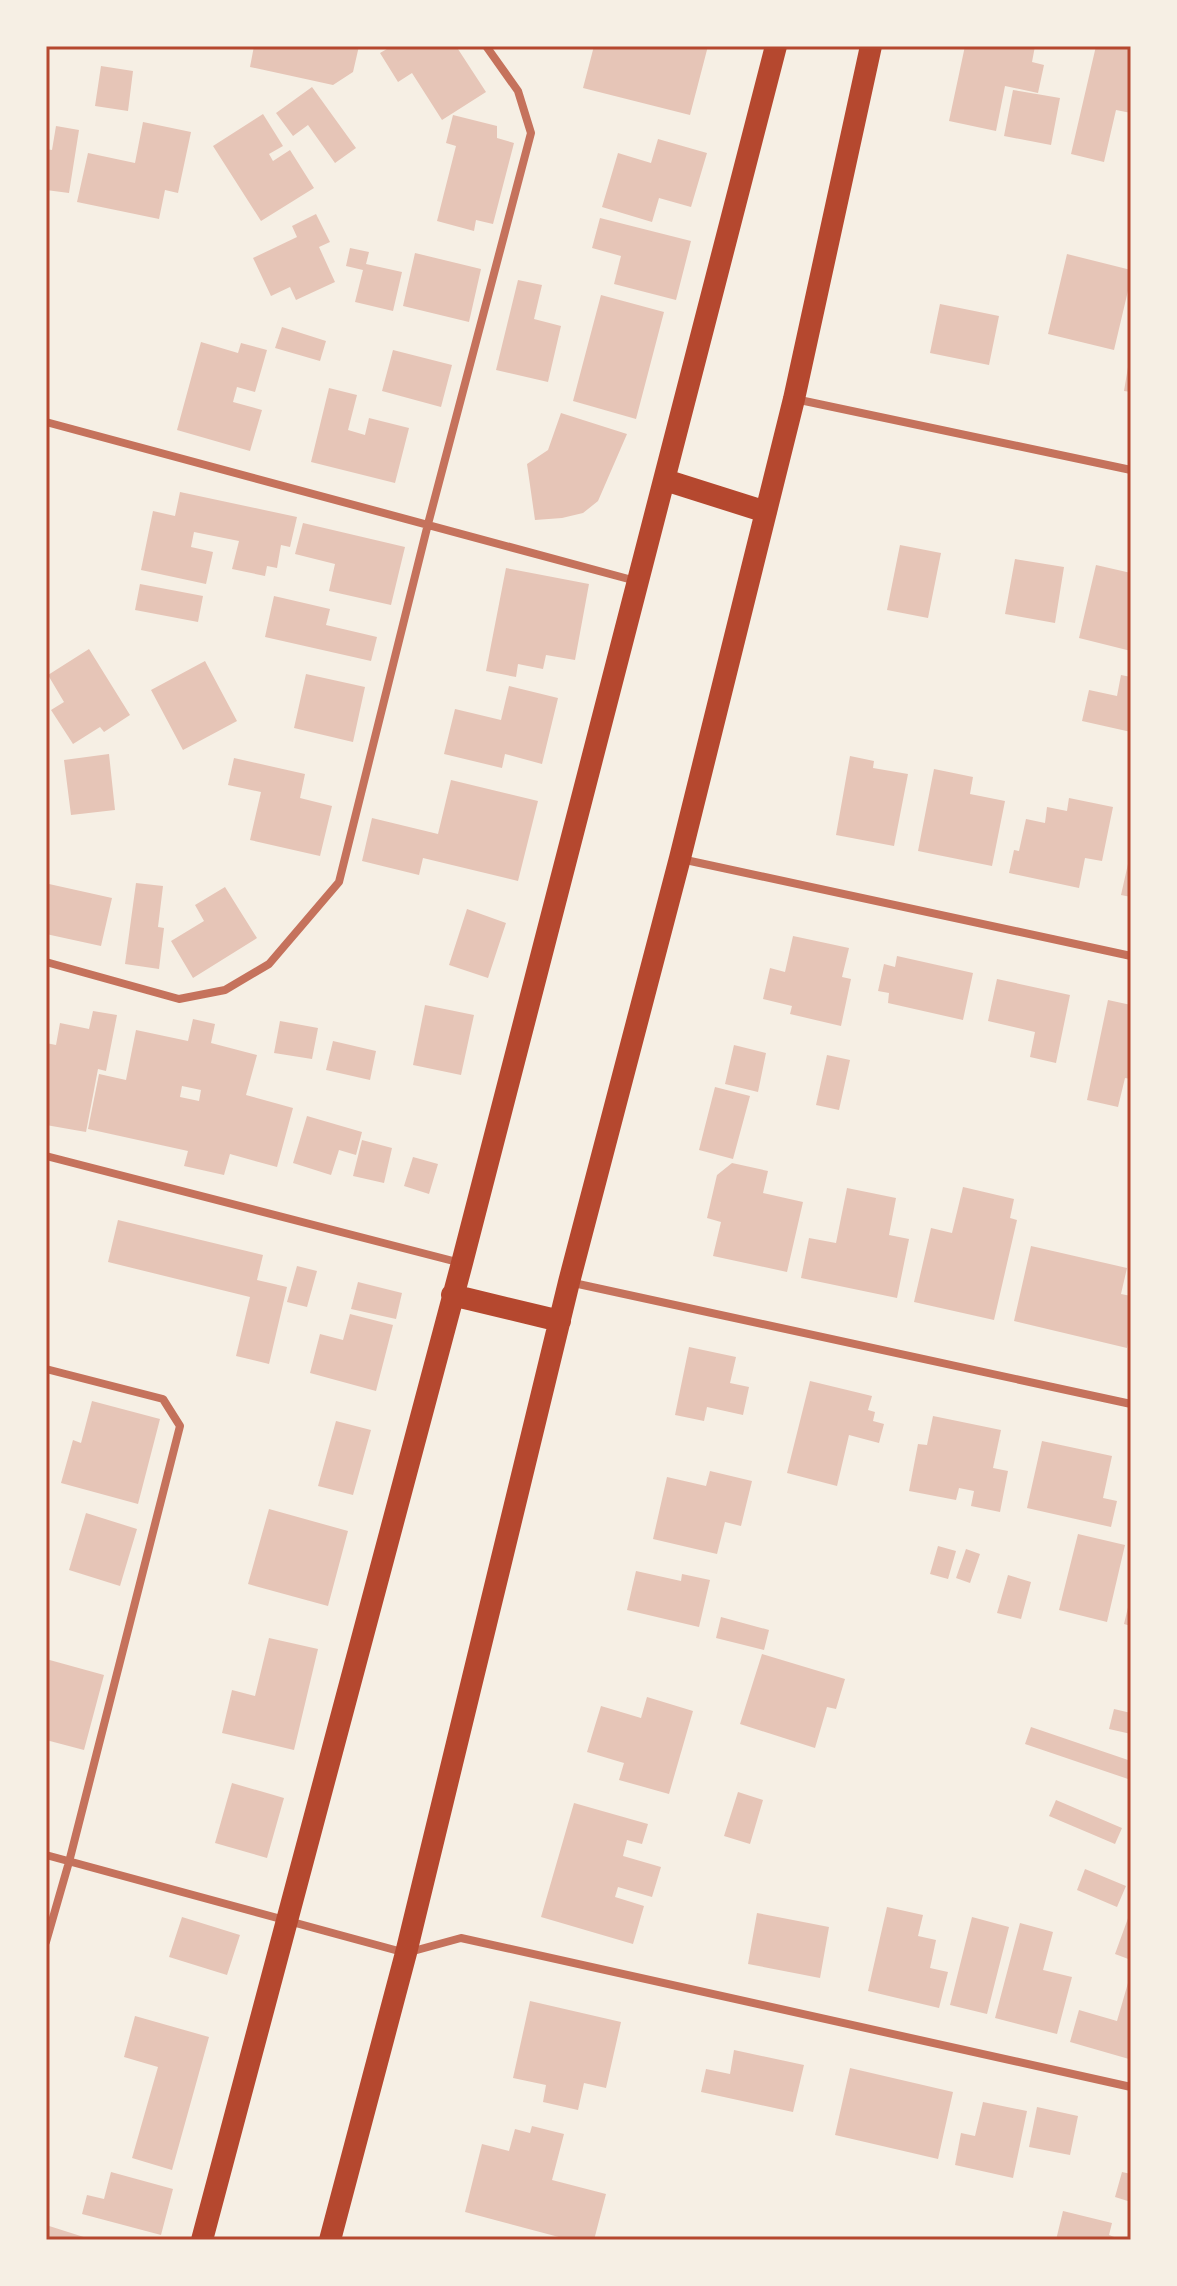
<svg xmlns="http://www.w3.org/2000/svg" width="1177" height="2286" font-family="Lato,sans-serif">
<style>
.building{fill:#e6c5b7;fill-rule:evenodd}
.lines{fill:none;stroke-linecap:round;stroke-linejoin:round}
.minor{stroke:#c5725c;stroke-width:8}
.trunk{stroke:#b5482f;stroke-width:22}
.neatline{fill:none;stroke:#b5482f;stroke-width:3}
</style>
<rect width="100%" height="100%" fill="#f6efe4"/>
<path class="building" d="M254 46H359L353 72 333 85 250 67Z
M392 46H456L486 92 442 120 412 73 398 82 380 53Z
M594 46H708L690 115 583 88Z
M965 46H1035L1032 62 1044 65 1038 93 1005 86 996 131 949 121Z
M1096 46H1131V113L1116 110 1104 162 1071 154Z
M101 66 133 71 128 111 95 106Z
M312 87 356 148 335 163 308 125 293 136 276 113Z
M1013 90 1060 98 1051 145 1004 136Z
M263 114 283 146 269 154 273 161 290 150 314 188 261 221 213 146Z
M453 115 497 126V138L514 143 493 224 476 220 474 231 437 221 456 146 446 143Z
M143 122 191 132 178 193 165 190 159 219 77 202 88 153 135 163Z
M56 126 79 130 69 193 46 190V149L52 150Z
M658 139 707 153 691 207 659 198 652 222 602 207 618 153 651 163Z
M316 214 330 242 319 247 335 282 296 300 290 287 271 296 253 258 297 237 292 226Z
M600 218 691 241 676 300 614 284 621 256 592 248Z
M350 248 369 252 366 264 402 272 393 311 355 302 363 270 346 266Z
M415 253 481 269 469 322 403 306Z
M1067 254 1131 270V278L1114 350 1048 334Z
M518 280 542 285 534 319 561 326 548 382 496 370Z
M601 295 664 312 636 419 573 401Z
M940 304 999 316 989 365 930 353Z
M282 327 326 341 320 361 275 348Z
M201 342 238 353 241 343 267 350 255 392 237 387 233 402 262 410 250 451 177 430Z
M393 350 452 365 441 407 382 391Z
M1129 361H1131V392L1124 391Z
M329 388 357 395 348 430 365 435 369 418 409 428 395 483 311 462Z
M561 413 627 434 598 501 583 513 562 518 535 520 527 464 548 450Z
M180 492 297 517 290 547 281 545 277 568 267 566 265 576 232 569 239 541 194 532 191 547 213 552 206 584 141 570 153 511 175 516Z
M303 523 405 547 391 605 329 591 335 564 295 554Z
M900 545 941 553 928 618 887 610Z
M1015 559 1064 567 1055 623 1005 614Z
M1096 565 1131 573V651L1079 638Z
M506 568 589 584 575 660 546 655 543 669 518 664 516 677 486 671Z
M140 584 203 596 198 622 135 610Z
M274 596 330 609 326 625 377 637 371 661 265 637Z
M89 649 130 715 104 732 100 727 73 744 51 710 64 702 48 675Z
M205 661 237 721 183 750 151 690Z
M306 674 365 687 353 742 294 728Z
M1121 675 1131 677V732L1082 721 1089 690 1117 696Z
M509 686 558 698 542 764 505 754 502 768 444 754 455 709 501 720Z
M109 754 115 810 71 815 64 760Z
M850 756 874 761 873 768 908 774 894 846 836 835Z
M234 758 305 774 300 798 332 806 320 856 250 840 261 792 228 785Z
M934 769 973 777 970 794 1005 801 992 866 918 851Z
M451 780 538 801 518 881 423 858 419 875 362 861 372 818 438 834Z
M1069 798 1113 807 1102 861 1085 858 1079 888 1009 873 1014 850 1019 851 1026 819 1045 823 1047 807 1067 811Z
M1130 855H1131V897L1121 895Z
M136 883 163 886 158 927 164 928 159 969 125 964Z
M49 884 112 898 101 946 46 934V898Z
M225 887 257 938 193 978 171 941 204 921 195 905Z
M467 909 506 923 488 978 449 965Z
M793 936 849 948 842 977 851 979 841 1026 790 1014 792 1006 763 999 770 968 785 972Z
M897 956 973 973 963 1020 888 1003 889 993 878 991 884 964 895 967Z
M997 979 1070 995 1056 1063 1030 1057 1035 1032 988 1021Z
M1108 1000 1131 1005V1079L1125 1078 1118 1107 1087 1100Z
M425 1005 474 1015 461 1075 413 1065Z
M93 1011 117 1015 106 1071 98 1069 86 1132 46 1125 48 1095H46V1043L56 1045 60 1023 89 1029Z
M193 1019 215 1024 211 1043 257 1055 246 1095 293 1108 277 1167 230 1154 224 1175 184 1166 188 1151 88 1129 99 1074 126 1080 136 1030 188 1041ZM182 1086 201 1090 199 1101 180 1097Z
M280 1021 318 1028 312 1059 274 1053Z
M333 1041 376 1051 370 1080 326 1070Z
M734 1045 766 1053 758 1092 725 1084Z
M827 1055 850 1060 839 1110 816 1105Z
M715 1087 750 1096 733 1159 699 1150Z
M307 1116 362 1132 356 1155 339 1150 331 1175 293 1163Z
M362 1140 392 1148 384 1183 353 1176Z
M413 1157 438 1164 429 1194 404 1186Z
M732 1163 768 1171 763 1193 803 1202 787 1272 713 1256 721 1222 707 1218 717 1175Z
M963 1187 1014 1199 1010 1218 1017 1220 994 1320 914 1302 931 1228 952 1233Z
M847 1188 896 1198 889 1235 909 1239 897 1298 801 1278 809 1238 836 1243Z
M118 1220 263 1255 257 1280 287 1287 269 1364 236 1356 250 1297 108 1262Z
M1031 1246 1127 1268 1121 1294 1131 1296V1328L1127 1348 1014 1321Z
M297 1266 317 1271 307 1307 287 1302Z
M358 1282 402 1293 396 1319 351 1309Z
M350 1314 393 1325 376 1391 310 1373 320 1334 343 1340Z
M689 1347 736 1357 730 1383 749 1387 743 1415 707 1407 704 1421 675 1415Z
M810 1381 872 1396 868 1410 875 1412 873 1421 884 1424 879 1443 849 1435 837 1486 787 1473Z
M92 1401 160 1419 138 1504 61 1483 73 1440 81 1443Z
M933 1416 1001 1430 993 1468 1008 1471 1000 1512 971 1506 974 1491 959 1488 956 1500 909 1491 918 1444 927 1445Z
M336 1421 371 1430 353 1495 318 1486Z
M1042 1441 1112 1456 1103 1498 1117 1501 1111 1527 1027 1508Z
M710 1471 752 1481 741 1526 725 1522 717 1554 653 1539 667 1477 706 1486Z
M269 1509 348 1531 328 1606 248 1584Z
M86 1513 137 1529 120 1586 69 1570Z
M1078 1534 1125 1545 1107 1622 1059 1610Z
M938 1546 956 1551 948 1579 930 1574Z
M966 1549 980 1554 970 1583 956 1578Z
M636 1571 681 1581 682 1574 710 1580 699 1627 627 1610Z
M1008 1575 1031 1582 1021 1619 997 1613Z
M1130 1599H1131V1626L1124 1624Z
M721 1617 769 1630 764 1650 716 1638Z
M269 1638 318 1649 294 1750 222 1733 232 1690 255 1696Z
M762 1654 845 1679 836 1709 827 1707 815 1748 740 1724Z
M46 1659 104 1675 84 1750 46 1740Z
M647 1697 693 1711 669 1794 619 1780 624 1763 587 1752 601 1706 641 1718Z
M1114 1709 1131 1713V1734L1109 1729Z
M1031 1727 1131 1761V1780L1025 1744Z
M232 1783 284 1798 267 1858 215 1843Z
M738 1792 763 1800 750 1844 724 1836Z
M1056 1800 1122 1828 1115 1844 1049 1816Z
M574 1803 648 1824 642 1844 627 1840 623 1856 661 1867 652 1897 618 1887 615 1897 644 1906 633 1944 541 1917Z
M1085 1869 1126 1886 1117 1907 1077 1890Z
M887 1907 923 1915 918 1936 936 1940 930 1968 948 1972 939 2008 868 1991Z
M1131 1910V1960L1115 1954Z
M757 1913 829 1927 820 1978 748 1964Z
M182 1917 240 1935 227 1975 169 1957Z
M972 1917 1009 1927 987 2014 950 2005Z
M1020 1923 1053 1932 1043 1970 1072 1977 1057 2034 995 2018Z
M1130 1976 1131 2052 1129 2059 1070 2042 1079 2010 1117 2021Z
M530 2001 621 2022 606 2088 584 2083 578 2110 543 2102 546 2085 513 2078Z
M135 2016 209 2037 172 2170 132 2158 158 2067 124 2057Z
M734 2050 804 2065 793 2112 701 2092 706 2069 730 2074Z
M850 2068 953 2092 938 2159 835 2135Z
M983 2102 1027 2111 1013 2178 955 2165 961 2133 975 2136Z
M1037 2107 1078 2116 1070 2155 1029 2147Z
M532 2126 564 2134 552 2180 606 2194 594 2240H570L465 2212 482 2144 509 2151 515 2129 530 2133Z
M111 2172 173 2189 161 2235 82 2214 87 2195 104 2199Z
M1122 2172 1131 2174V2202L1115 2197Z
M1063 2211 1112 2223 1109 2235 1122 2240H1056Z
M46 2225 90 2239V2240H46Z"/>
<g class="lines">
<path class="minor" d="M795 399 1131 470
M46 422 636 581
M681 859 1131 956
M46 962 179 999 225 990 269 964 339 882 428 524 531 133 518 91 486 46
M46 1156 461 1263
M569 1282 1131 1404
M46 1369 163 1399 180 1426 69 1862 46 1942
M46 1855 406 1953 461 1938 1131 2087"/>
<path class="trunk" d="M665 480 766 512
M452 1295 560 1321
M202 2240 462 1263 776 46
M330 2240 406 1953 569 1282 680 858 794 399 871 46"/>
</g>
<rect width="1177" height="2286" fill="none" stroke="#f6efe4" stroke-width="96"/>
<rect x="48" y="48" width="1081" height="2190" class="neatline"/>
</svg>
